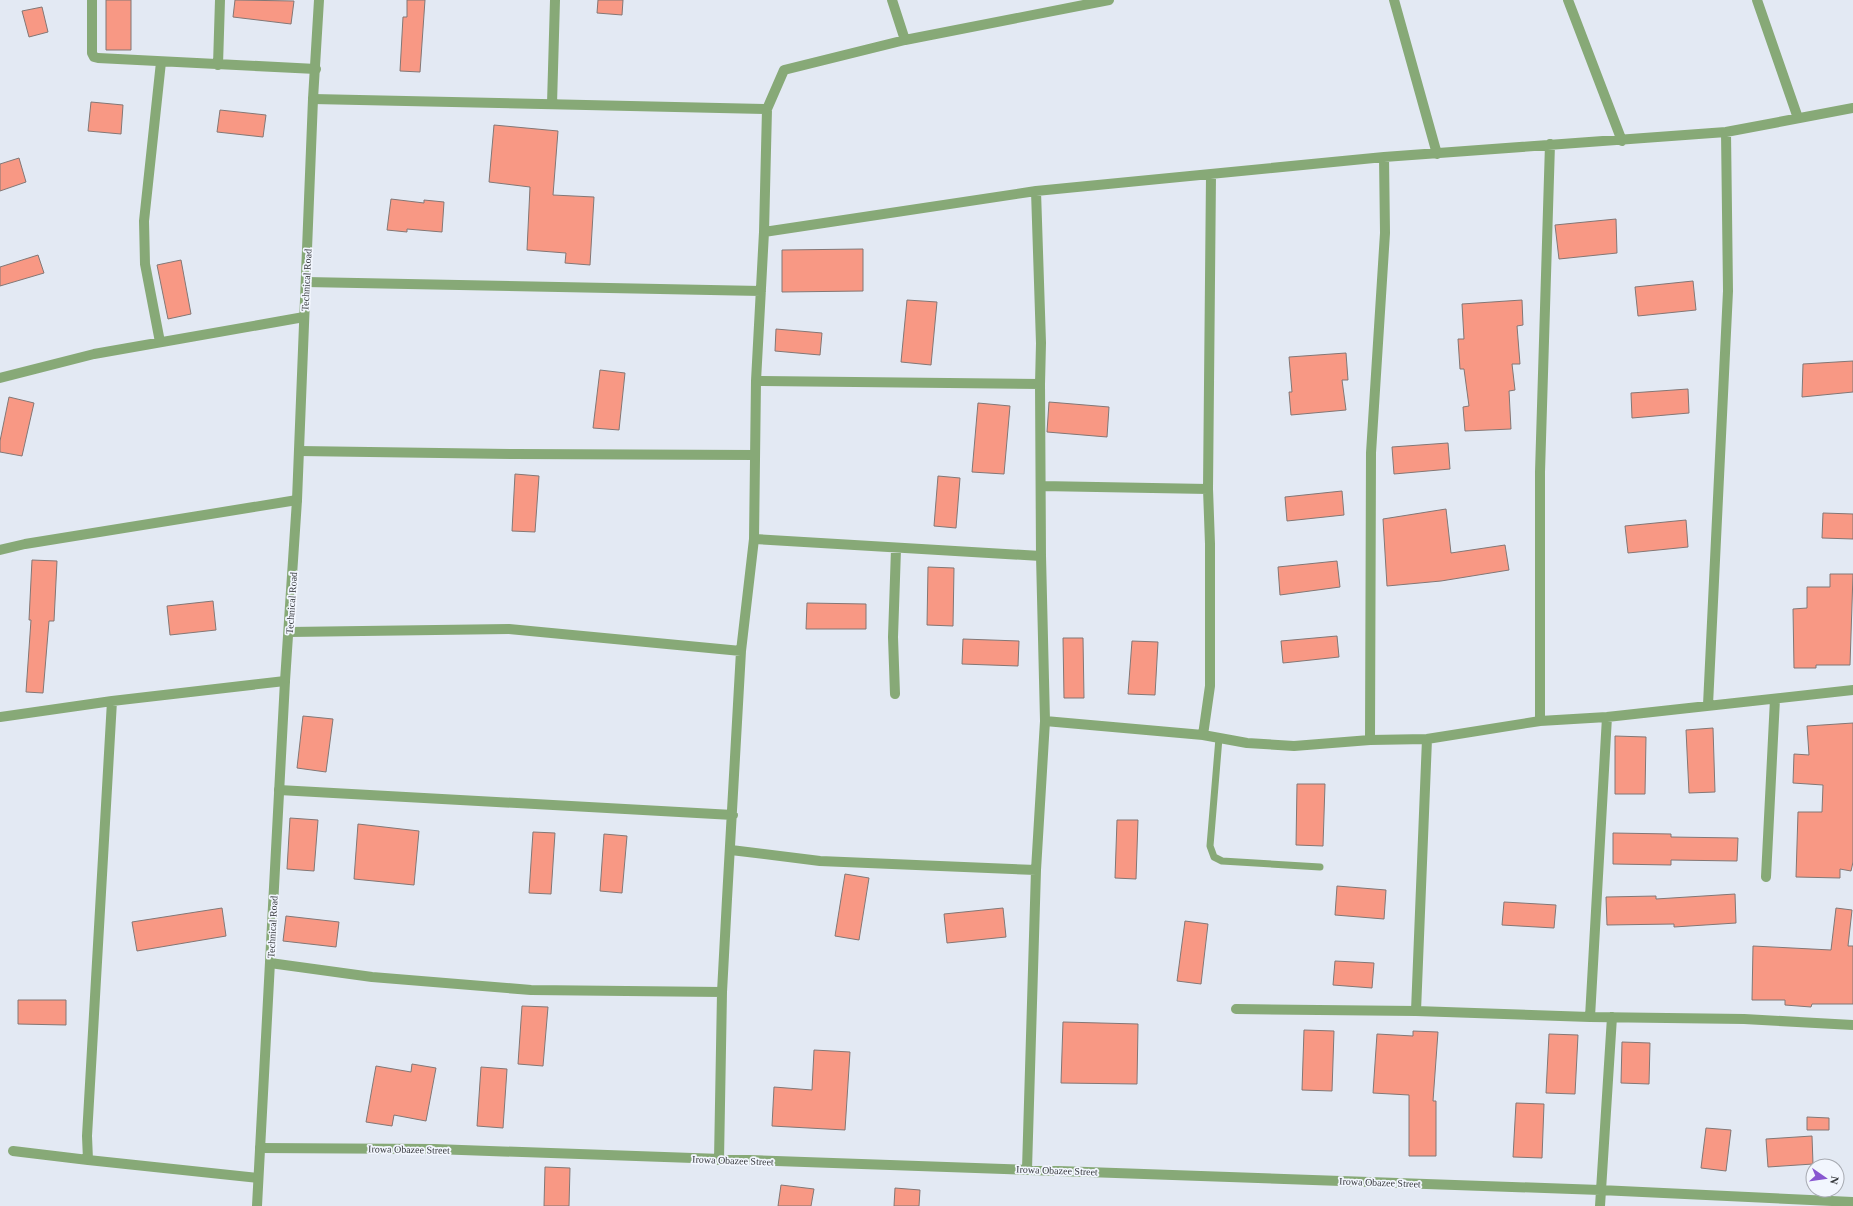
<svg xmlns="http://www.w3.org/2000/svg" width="1853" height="1206" font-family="'Times New Roman',serif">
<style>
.building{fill:#f89884;stroke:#837775}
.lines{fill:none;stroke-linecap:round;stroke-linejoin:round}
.service{stroke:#87a977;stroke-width:7}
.minor{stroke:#87a977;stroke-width:10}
.tertiary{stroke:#87a977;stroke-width:10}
.labels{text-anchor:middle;stroke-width:3.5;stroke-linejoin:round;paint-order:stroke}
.street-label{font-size:10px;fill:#37393d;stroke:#f2f6fe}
</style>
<rect width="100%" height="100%" fill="#e3e9f3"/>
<path class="building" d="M106 0H131V50H106Z
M235 0 294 1 291 24 233 17Z
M407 0H425L420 72 400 71 403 17H407Z
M598 0H623L622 15 597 13Z
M42 7 48 32 29 37 22 11Z
M91 102 123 105 121 134 88 131Z
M220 110 266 115 263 137 217 132Z
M494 125 558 131 553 195 594 197 590 265 565 263 566 253 527 250 530 187 489 182Z
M19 158 26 182 0 191V164Z
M391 199 424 203V200L444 202 442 232 407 229V232L387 230Z
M1616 219 1617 253 1559 259 1555 225Z
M863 249V291L782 292V250Z
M38 255 44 273 0 286V267Z
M181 260 191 314 168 319 157 265Z
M1693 281 1696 310 1638 316 1635 287Z
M907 300 937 302 931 365 901 362Z
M1522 300 1523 325 1517 326 1520 364H1512L1515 390 1509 391 1511 429 1465 431 1463 407 1469 406 1464 369H1460L1458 339H1464L1462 304Z
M776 329 822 333 820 355 775 351Z
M1346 353 1348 380H1342L1346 410 1291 415 1289 392H1292L1289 357Z
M1853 361V392L1802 397 1803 364Z
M600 370 625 373 619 430 593 428Z
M1688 389 1689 413 1632 418 1631 393Z
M9 397 34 403 22 456 0 452V441Z
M1049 402 1109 407 1107 437 1047 432Z
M978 403 1010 406 1004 474 972 472Z
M1448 443 1450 469 1394 474 1392 447Z
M515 474 539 476 535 532 512 531Z
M938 476 960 478 956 528 934 526Z
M1342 491 1344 515 1287 521 1285 497Z
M1446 509 1451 553 1505 545 1509 570 1441 581 1387 586 1383 519Z
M1823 513 1853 514V539L1822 538Z
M1686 520 1688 547 1628 553 1625 526Z
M32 560 57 561 54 621H49L43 693 26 692 31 620H29Z
M1337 561 1340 587 1280 595 1278 567Z
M928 567 954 568 953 626 927 625Z
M1830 574H1853L1850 665H1816V668H1794L1793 609 1807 608V587H1830Z
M213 601 216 630 170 635 167 606Z
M807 603 866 604V629H806Z
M1337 636 1339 657 1283 663 1281 641Z
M1063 638H1083L1084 698H1064Z
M963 639 1019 641 1018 666 962 664Z
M1132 641 1158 642 1155 695 1128 694Z
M303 716 333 719 326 772 297 768Z
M1853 723V862L1851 871 1840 869V878L1796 877 1798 812H1822L1823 785 1793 783 1794 754 1809 755 1807 726Z
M1713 728 1715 792 1689 793 1686 730Z
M1615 736 1646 737 1645 794H1615Z
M1297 784H1325L1323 846 1296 845Z
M290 818 318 820 314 871 287 869Z
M1117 820H1138L1136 879 1115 878Z
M358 824 419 831 414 885 354 879Z
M533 832 555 833 551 894 529 893Z
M1613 833 1671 834V837L1738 838 1737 861 1671 860V865L1613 864Z
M604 834 627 836 622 893 600 891Z
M845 874 869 878 859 940 835 936Z
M1337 886 1386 890 1384 919 1335 915Z
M1735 894 1736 923 1674 927V924L1607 925 1606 897 1656 896V899Z
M1504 902 1556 905 1554 928 1502 925Z
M222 908 226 936 137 951 132 922Z
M1003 908 1006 937 947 943 944 914Z
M1836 908 1852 910 1848 946H1853V1004H1812L1811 1007 1785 1005V1000H1752L1753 946 1831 950Z
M286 916 339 922 336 947 283 941Z
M1185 921 1208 924 1201 984 1177 981Z
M1335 961 1374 963 1372 988 1333 985Z
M18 1000H66V1025L18 1024Z
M522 1006 548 1007 543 1066 518 1064Z
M1063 1022 1138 1024 1137 1084 1061 1083Z
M1304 1030 1334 1031 1332 1091 1302 1090Z
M1413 1031 1438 1032 1433 1101H1436V1156H1409V1095L1373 1093 1377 1034 1413 1036Z
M1549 1034 1578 1035 1575 1094 1546 1093Z
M1622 1042 1650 1043 1649 1084 1621 1083Z
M814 1050 850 1052 845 1130 772 1126 774 1087 812 1090Z
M412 1064 436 1068 426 1121 394 1115 392 1126 366 1122 376 1066 411 1072Z
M481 1067 507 1069 503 1128 477 1126Z
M1516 1103 1544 1104 1542 1158 1513 1157Z
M1807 1117 1829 1118V1130H1807Z
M1706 1128 1731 1130 1726 1171 1701 1168Z
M1812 1136 1813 1164 1768 1167 1766 1139Z
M545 1167 570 1168 569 1206H544Z
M781 1185 814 1189 811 1206H778Z
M895 1188 920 1190 919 1206H894Z"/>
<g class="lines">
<path class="service" d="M1219 738 1210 846 1214 857 1222 861 1320 867"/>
<path class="minor" d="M92 0V53L94 57 98 58 316 69
M892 0 905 40
M1394 0 1437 154
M1568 0 1622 141
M1757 0 1798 118
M218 65 220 0
M313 99 767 109
M552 104 555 0
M764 232 1036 191 1384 157 1726 132 1853 108
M306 282 761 291
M160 342 145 264 144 221 161 62
M0 378 94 354 304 317
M756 381 1040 384
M299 451 515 454 755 455
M1041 486 1208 489
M754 539 1041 556
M0 550 25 544 297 500
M289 632 509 629 741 651
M895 694 893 637 896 549
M112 701 87 1136 88 1160 258 1178
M1708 705 1728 291 1726 132
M0 717 112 701 285 681
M1045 721 1203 735 1247 743 1294 746 1370 740 1427 739 1540 721 1607 717 1853 690
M1540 721V472L1550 144
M1203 735 1210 686V544L1208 489 1211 175
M1370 740 1371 453 1385 233 1384 157
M279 790 733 815
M731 850 820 861 1036 870
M1766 877 1775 699
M270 963 372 977 531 990 722 992
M1236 1009 1416 1011 1590 1017 1744 1019 1853 1025
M1416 1011 1427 739
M1590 1017 1607 717
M260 1148 434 1149 1600 1190 1853 1202
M13 1151 88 1160
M719 1160 722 992 727 899 741 651 754 539 756 381 764 232 767 109 784 70 905 40 1109 0
M1027 1169 1036 870 1045 721 1041 556 1040 384 1041 343 1036 191
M1600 1206 1612 1017"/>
<path class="tertiary" d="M257 1206 285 681 297 500 313 99 319 0"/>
</g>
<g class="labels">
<g class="street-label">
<text transform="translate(306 280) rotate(-87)" y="4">Technical Road</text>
<text transform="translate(291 603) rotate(-86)" y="4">Technical Road</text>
<text transform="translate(272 927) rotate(-87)" y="4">Technical Road</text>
<text transform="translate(409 1149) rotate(1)" y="4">Irowa Obazee Street</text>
<text transform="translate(733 1160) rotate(2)" y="4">Irowa Obazee Street</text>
<text transform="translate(1057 1170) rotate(2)" y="4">Irowa Obazee Street</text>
<text transform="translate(1380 1182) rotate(2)" y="4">Irowa Obazee Street</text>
</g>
</g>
<g transform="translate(1825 1178) rotate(103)"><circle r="19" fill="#f2f6fe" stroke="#a7aab1"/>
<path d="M0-3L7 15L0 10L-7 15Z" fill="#8857d0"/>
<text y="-6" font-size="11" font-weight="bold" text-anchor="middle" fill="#37393d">N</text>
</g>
</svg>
